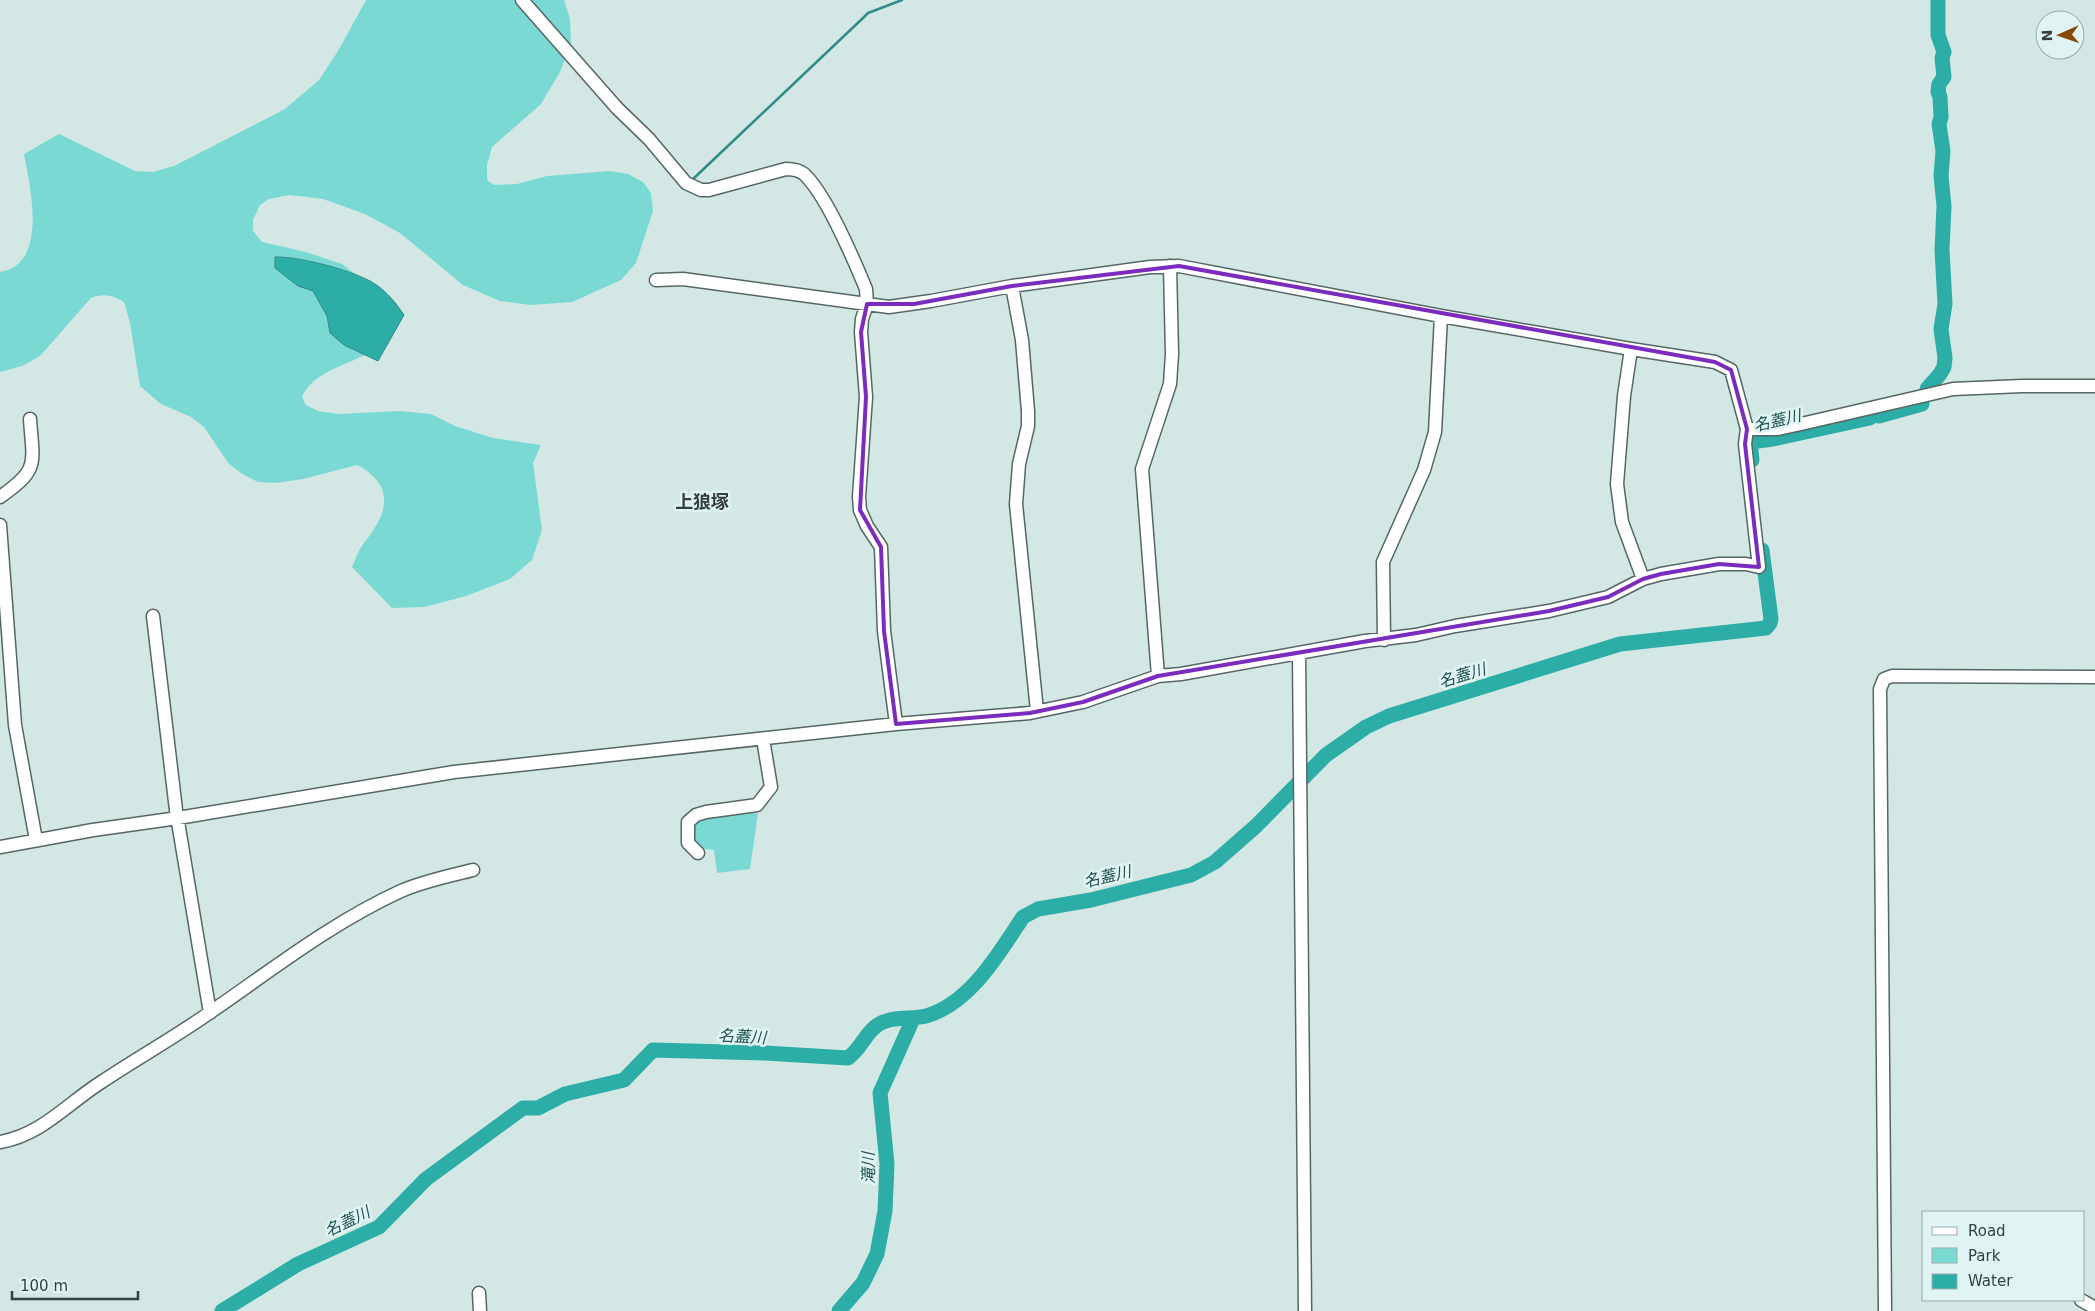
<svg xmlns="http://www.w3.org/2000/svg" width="2095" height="1311" font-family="'DejaVu Sans','Noto Sans JP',sans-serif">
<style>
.green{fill:#7adad3}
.water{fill:#2cada5;stroke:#2f8c86}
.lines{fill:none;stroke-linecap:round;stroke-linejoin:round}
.stream{stroke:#2f8c86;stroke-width:2.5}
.river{stroke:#2cada5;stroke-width:15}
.minor-casing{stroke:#556665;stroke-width:15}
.minor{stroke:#fff;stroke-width:12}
.marked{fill:none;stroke:#7b2cbf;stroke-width:4;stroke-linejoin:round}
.labels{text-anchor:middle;stroke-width:5;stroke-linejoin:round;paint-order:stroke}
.water-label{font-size:16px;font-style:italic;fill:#1e514e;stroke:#e0f5f3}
.quarter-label{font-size:18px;font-weight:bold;fill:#363e3e;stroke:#e0f5f3}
</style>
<rect width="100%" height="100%" fill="#d3e8e5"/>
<path class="green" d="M366 0H564L570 19 571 44 560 72 541 104 492 147 487 165V180L494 185 517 184 547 176 610 171 628 174 643 182 651 193 653 211 636 263 621 280 572 302 530 305 500 301 463 285 400 233 365 214 323 199 290 195 269 199 260 205 253 220V231L262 242 306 252 342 264 377 291 397 323C385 364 319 359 302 397L306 405 318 411 338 414 399 411 431 414 455 426 493 438 541 445 533 463 542 530 532 560 510 579 466 596 424 607 392 608 352 567C355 561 357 554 360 549 364 542 370 536 374 529 392 502 386 480 357 465L303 479 276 483 258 482 244 475 229 464 204 427 191 417 161 404 140 386 130 323 124 302C112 295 104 293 91 298L40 356 22 366 0 372V272C49 264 30 187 24 154L59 134 135 171 153 172 174 166 285 109 319 80 338 51Z
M749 809 750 812 758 814 750 869 717 873 714 850 699 848 691 843 696 817Z"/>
<path class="water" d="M275 257C298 256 356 271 375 284 387 292 396 303 404 315L378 361 344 345 330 333 327 316 313 291 298 286 275 268Z"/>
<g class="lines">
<path class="stream" d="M692 180 863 18 868 13 902 0"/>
<path class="river" d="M1927 389 1940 374 1944 367 1945 358 1941 329 1945 304 1942 250 1944 206 1941 176 1943 151 1939 124 1941 117 1940 97 1938 92 1939 84 1944 77 1942 58 1944 52 1938 35V0
M1879 416 1922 404
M1752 460 1750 442 1773 439 1870 418
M222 1311 298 1264 379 1227 426 1179 523 1108H538L565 1094 624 1080 653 1050 765 1053 848 1058C860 1050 864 1036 875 1027 889 1015 910 1020 926 1016 970 1004 999 953 1023 917L1038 909 1091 900 1191 875 1215 862 1256 826 1326 755 1366 727 1389 716 1620 644 1766 628 1770 623 1771 619 1762 550
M839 1311 863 1283 877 1254 885 1211 887 1164 880 1093 913 1019"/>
<g class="minor-casing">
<path id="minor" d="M522 0 617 108 649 139 686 183 701 190H709L786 169C793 169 799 170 804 174 826 194 854 260 866 289L867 304 862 319 861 332 866 397 859 497 860 510 867 526 881 547 884 631 896 724
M1012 286 1022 340 1028 411V426L1019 464 1016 504 1037 711
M1631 349 1624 396 1617 484 1622 522 1643 579
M1747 429H1778L1801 424 1953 389 2022 386H2095
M0 497C40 469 33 464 30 419
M0 525 15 725 36 840
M153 616 176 810 210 1013
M1384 640 1383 562 1424 470 1435 432 1441 316
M1299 654 1305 1311
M1158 676 1142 469 1170 384 1172 354 1170 266
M0 847 93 830 178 818 454 772 896 724 1030 713 1083 702 1158 676 1181 674 1365 641 1416 635 1455 626 1549 611 1608 597 1643 579 1661 574 1719 564H1746L1759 567 1745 444 1747 429 1731 370 1715 362 1631 349 1441 316 1179 266 1150 267 1012 286 931 301 889 307 683 279 656 280
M698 853 688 843V822L696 815 706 812 757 805 771 787 763 739
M0 1142C42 1135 69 1102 103 1081 139 1057 177 1036 212 1011 273 969 333 922 401 891 424 881 449 876 473 870
M479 1293 480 1311
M2081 1300 2095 1308
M1885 1311 1880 689 1884 679 1892 676 2095 677"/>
</g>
<use href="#minor" class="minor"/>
</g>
<path class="marked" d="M1179 266 1715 362 1731 370 1747 429 1745 444 1759 567 1719 564 1661 574 1643 579 1608 597 1549 611 1158 676 1083 702 1030 713 896 724 884 631 881 547 860 510 866 397 861 332 867 304H914L1012 286Z"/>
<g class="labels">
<g class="water-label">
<text transform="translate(1777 420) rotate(-13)" y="6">名蓋川</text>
<text transform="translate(1462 675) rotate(-17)" y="6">名蓋川</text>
<text transform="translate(1107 876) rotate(-13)" y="6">名蓋川</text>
<text transform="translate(742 1036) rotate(3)" y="6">名蓋川</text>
<text transform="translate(868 1168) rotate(-91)" y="6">滝川</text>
<text transform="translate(347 1221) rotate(-26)" y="6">名蓋川</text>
</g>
<g class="quarter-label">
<text x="702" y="508">上狼塚</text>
</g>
</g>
<rect x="1922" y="1211" width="162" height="90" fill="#e0f5f3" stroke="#9cacab"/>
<rect x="1932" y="1227" width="25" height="8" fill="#ffffff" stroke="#9cacab"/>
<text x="1968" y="1236" font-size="15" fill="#363e3e">Road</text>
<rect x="1932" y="1248" width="25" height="15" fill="#7adad3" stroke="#9cacab"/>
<text x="1968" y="1261" font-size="15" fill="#363e3e">Park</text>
<rect x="1932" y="1274" width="25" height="15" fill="#2cada5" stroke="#9cacab"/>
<text x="1968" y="1286" font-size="15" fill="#363e3e">Water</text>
<g transform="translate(2060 35) rotate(268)"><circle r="24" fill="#e0f5f3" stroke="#9cacab"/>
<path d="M0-4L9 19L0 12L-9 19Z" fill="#874a09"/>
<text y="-8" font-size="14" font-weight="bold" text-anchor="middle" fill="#363e3e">N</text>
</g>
<path d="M12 1291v8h126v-8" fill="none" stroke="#363e3e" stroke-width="2.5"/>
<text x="20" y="1291" font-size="15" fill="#363e3e" stroke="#e0f5f3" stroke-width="4" paint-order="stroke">100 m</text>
</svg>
